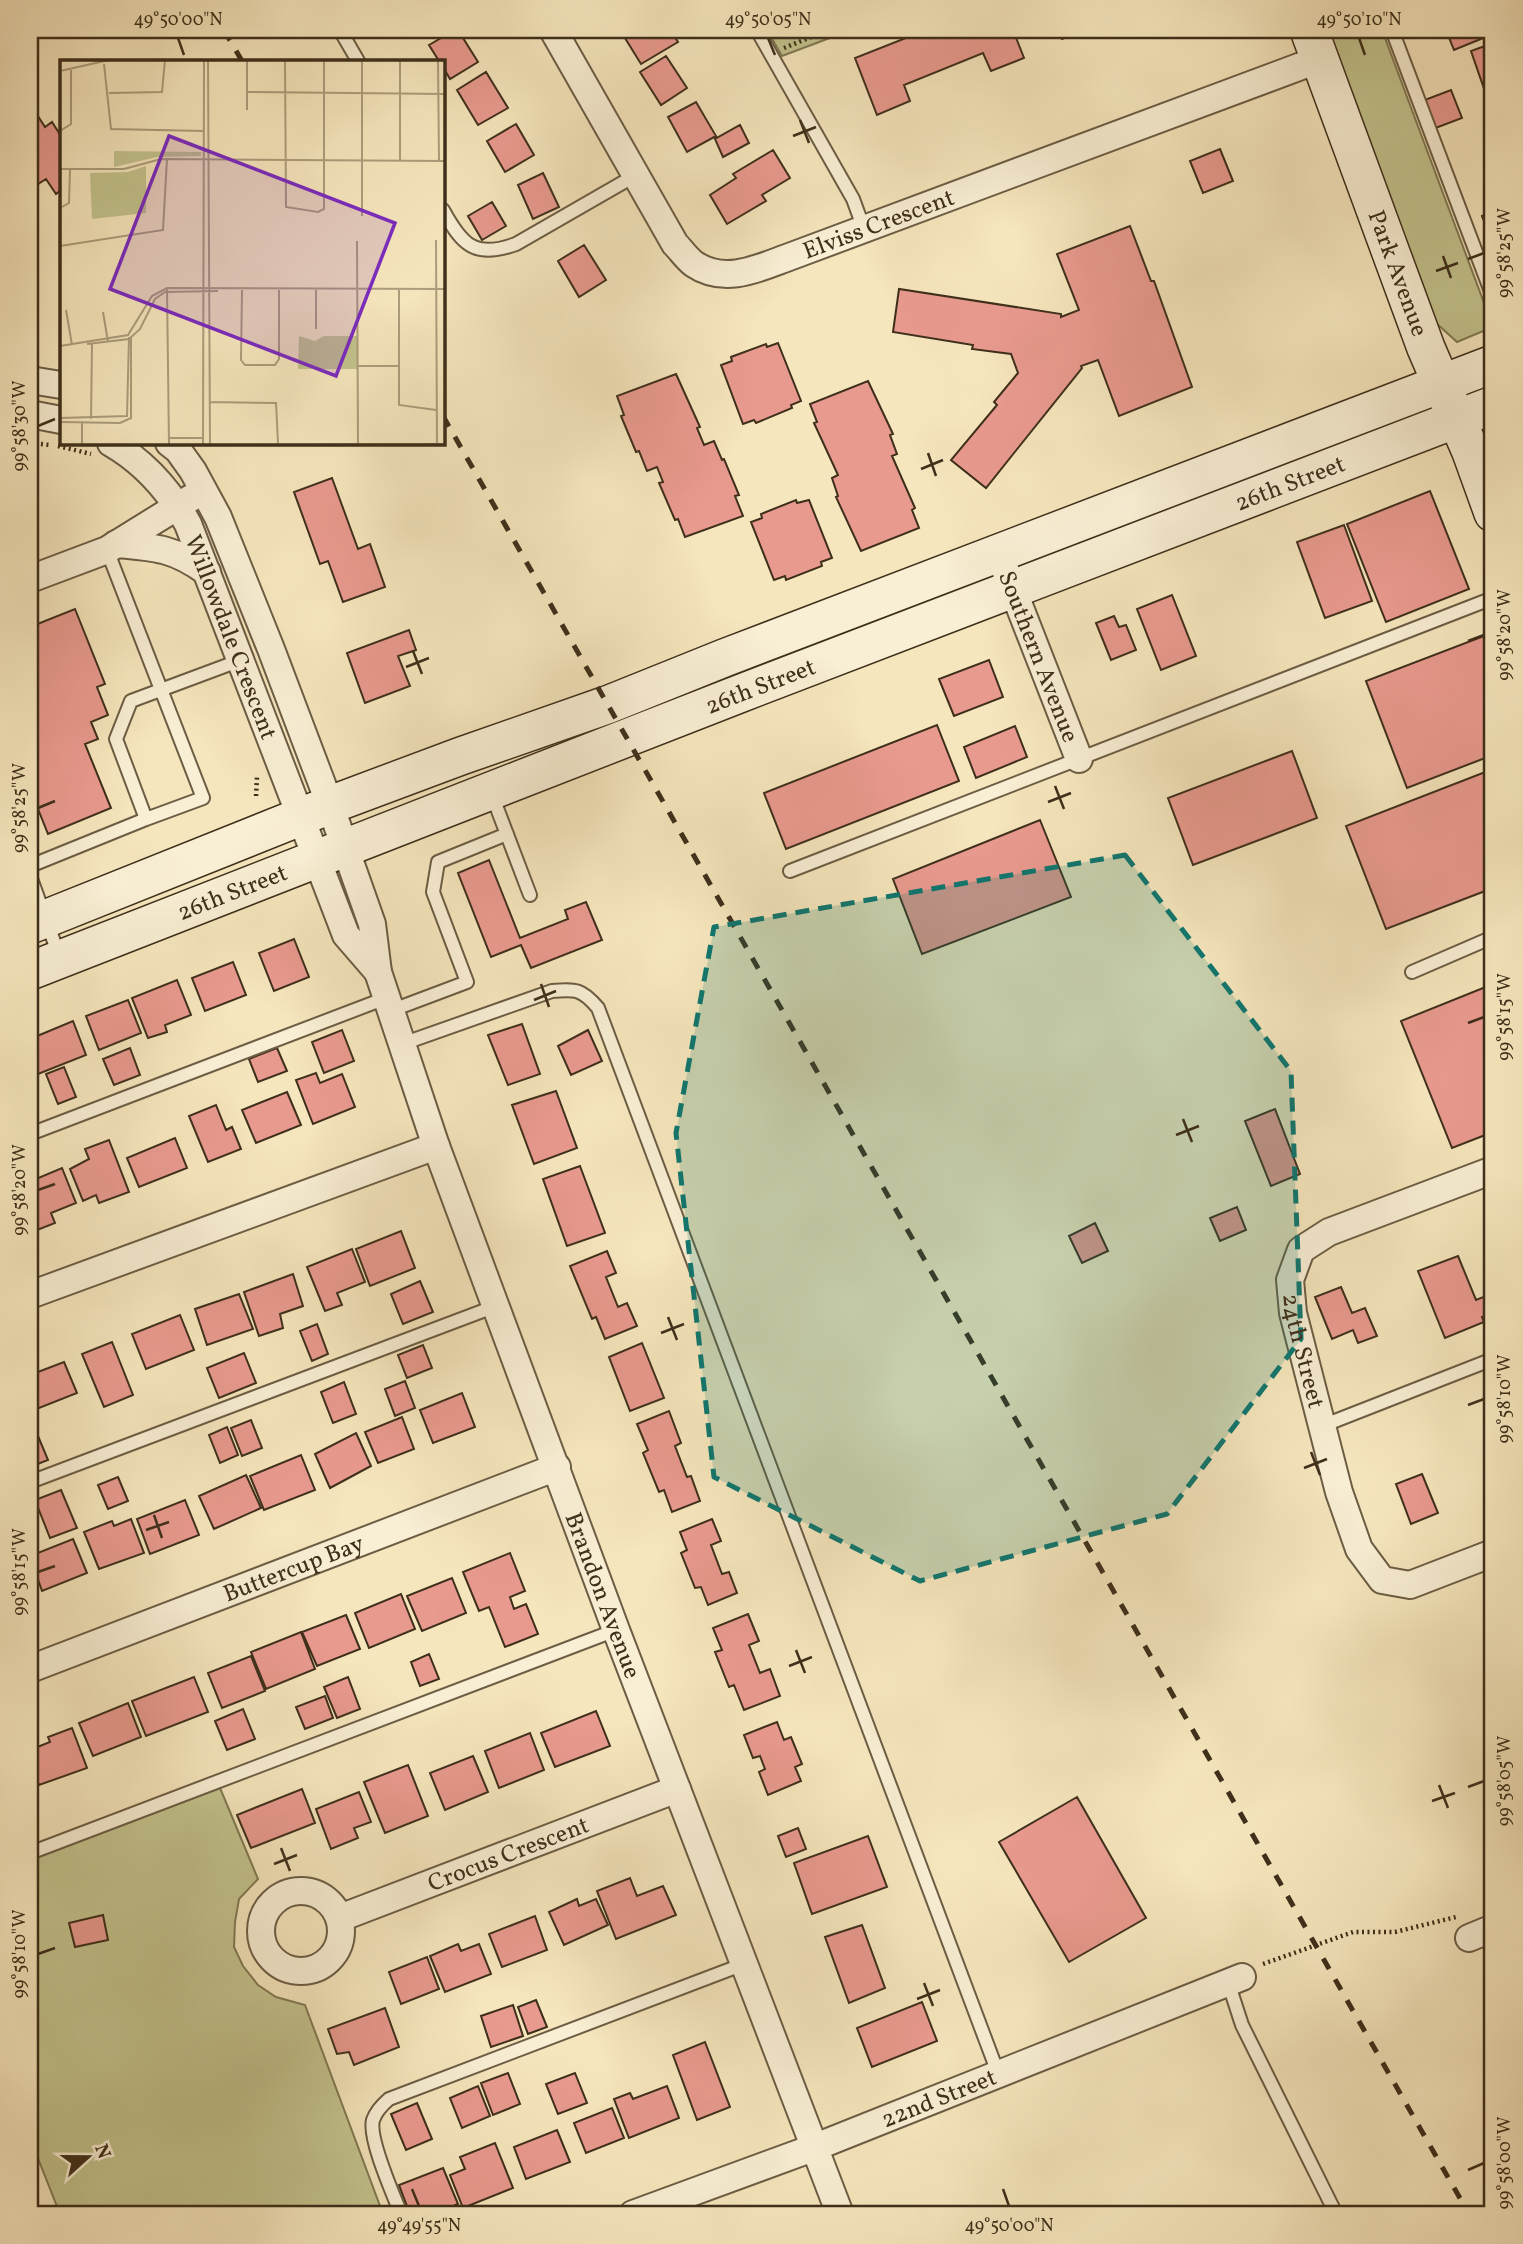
<svg xmlns="http://www.w3.org/2000/svg" width="1523" height="2244" font-family="Vollkorn,serif">
<style>
.green{fill:#c3c38d;stroke:#807954;stroke-width:2}
.building{fill:#e99a8f;stroke:#3e2f1b;stroke-width:2}
.lines{fill:none;stroke-linecap:round;stroke-linejoin:round}
.lane-casing{stroke:#6c5d44;stroke-width:16}
.street-casing{stroke:#6c5d44;stroke-width:30}
.secondary-casing{stroke:#3e2f1b;stroke-width:40}
.path{stroke:#3e2f1b;stroke-width:4.5;stroke-dasharray:2 3.5;stroke-linecap:butt}
.lane{stroke:#f9efd4;stroke-width:12}
.street{stroke:#f9efd4;stroke-width:26}
.secondary{stroke:#f9efd4;stroke-width:37}
.rail{stroke:#3e2f1b;stroke-width:5;stroke-dasharray:12 12;stroke-linecap:butt}
.marked{fill:#0f766e;fill-opacity:0.2;stroke:#0f766e;stroke-width:5;stroke-dasharray:14 9;stroke-linejoin:round}
.ticks{fill:none;stroke:#3e2f1b;stroke-width:2.5}
.labels{text-anchor:middle;stroke-width:6;stroke-linejoin:round;paint-order:stroke}
.street-label{font-size:24px;fill:#3e2f1b;stroke:#f9efd4}
.inset-road{fill:none;stroke:#ac9d7c;stroke-width:2}
.view{fill:#7b2cbf;fill-opacity:0.15;stroke:#7b2cbf;stroke-width:3.5}
.inset-edge{fill:none;stroke:#3e2f1b;stroke-width:3.5}
.neatline{fill:none;stroke:#3e2f1b;stroke-width:2.5}
.ticks-label{font-size:18px;text-anchor:middle;fill:#3e2f1b}
</style>
<rect width="100%" height="100%" fill="#f6e6bd"/>
<filter id="stains"><feTurbulence type="fractalNoise" baseFrequency=".00286" numOctaves="4"/><feColorMatrix values="0 0 0 0 .2 0 0 0 0 .09 0 0 0 0 .02 0 0 0 .5 -.17"/></filter>
<radialGradient id="worn" r=".72"><stop offset=".6" stop-color="#630" stop-opacity="0"/><stop offset="1" stop-color="#630" stop-opacity=".3"/></radialGradient>
<path class="green" d="M767 30H851L782 56Z
M1325 30H1382L1493 327 1457 342 1436 323Z
M220 1788 258 1879 239 1899 235 1922 234 1947 243 1966 258 1985 276 1997 305 2005 383 2214H60L30 2138V1860Z"/>
<path class="building" d="M350 30H368L355 38Z
M455 30H458L478 62 450 79 443 67V61H439L429 45Z
M620 30H670L678 42 641 64Z
M926 30H1013L1024 58 991 71 983 53 904 85 910 101 877 115 855 58Z
M1058 30H1086L1062 39Z
M1446 30H1493V34L1454 50Z
M1493 43V102L1489 103 1471 51Z
M666 56 687 88 661 105 640 72Z
M486 72 508 108 478 125 457 90Z
M1451 90 1462 118 1433 129 1422 101Z
M696 102 716 136 687 152 668 117Z
M34 110 45 127 52 122 61 136V190L56 194 46 179 38 184 30 169V113Z
M516 124 534 155 505 172 487 141Z
M740 125 749 143 723 157 715 139Z
M1220 149 1233 181 1203 193 1190 161Z
M773 150 790 178 762 195 766 201 727 224 710 195 736 178 733 174Z
M543 173 559 207 533 219 518 185Z
M492 202 506 226 482 240 468 216Z
M1493 211V244L1482 216Z
M1130 226 1151 281H1154L1192 387 1119 416 1098 360 1081 366 1082 368 986 488 951 460 997 405 994 402 1018 373 1011 354 972 349 973 345 893 332 899 289 1061 314V317L1079 310 1057 254Z
M584 245 606 280 579 297 558 261Z
M778 343 801 401 791 405 792 408 756 423 754 420 743 424 721 365 732 361 731 357 766 344 767 347Z
M676 374 700 427 697 428 704 445 714 441 722 460 724 459 739 495 735 496 743 516 685 537 678 519 675 520 659 483 663 482 657 467 647 471 639 451 636 452 621 416 624 415 617 396Z
M868 381 893 434 890 435 897 454 892 456 915 508 912 510 919 528 861 551 836 497 838 496 832 478 838 475 814 423 817 422 810 404Z
M332 478 358 549 370 544 385 587 343 602 328 561 320 564 294 492Z
M1430 491 1469 589 1386 622 1347 524Z
M796 500 797 503 809 500 832 558 821 562 822 566 786 580 785 576 774 580 751 522 762 518 761 514Z
M1344 525 1372 601 1325 618 1297 542Z
M1172 595 1196 656 1161 670 1137 609Z
M75 609 105 684 97 687 108 715 91 722 98 739 85 744 111 808 48 834 30 789V627Z
M1114 616 1119 627 1126 625 1136 650 1111 660 1096 623Z
M409 630 416 650 398 656 410 686 365 703 347 653Z
M1489 634 1493 644V755L1407 788 1366 681Z
M989 660 1003 697 954 716 939 679Z
M937 725 959 781 786 849 764 793Z
M1015 726 1027 757 976 778 964 747Z
M1292 751 1317 818 1193 865 1168 798Z
M1493 769V888L1386 929 1346 826Z
M1040 820 1071 897 922 954 893 879Z
M489 860 520 938 568 919 565 910 586 902 602 940 531 968 521 945 491 957 458 873Z
M294 939 309 977 274 991 259 953Z
M233 962 246 995 205 1011 192 978Z
M177 980 191 1015 165 1025 167 1032 148 1038 132 998Z
M1493 984V1132L1452 1148 1401 1021Z
M128 1000 141 1033 99 1050 86 1016Z
M73 1021 86 1055 38 1074 30 1054V1039Z
M522 1024 540 1074 508 1085 488 1035Z
M342 1030 354 1061 324 1073 312 1042Z
M588 1030 602 1061 571 1075 558 1046Z
M130 1048 140 1075 114 1085 103 1059Z
M277 1048 287 1071 258 1082 249 1059Z
M64 1067 76 1097 58 1104 46 1074Z
M316 1073 320 1083 342 1074 355 1107 313 1124 296 1080Z
M556 1091 577 1148 534 1164 512 1105Z
M287 1092 301 1125 256 1143 242 1110Z
M216 1105 226 1130 232 1127 241 1149 208 1162 189 1116Z
M1275 1109 1300 1174 1271 1186 1245 1121Z
M175 1138 187 1168 139 1187 127 1158Z
M109 1140 129 1192 99 1203 96 1195 83 1201 70 1169 89 1159 85 1149Z
M580 1166 605 1233 567 1246 543 1179Z
M62 1168 76 1203 51 1213 55 1223 32 1232 30 1196 36 1194 31 1181Z
M1237 1207 1246 1230 1220 1241 1210 1218Z
M1095 1223 1108 1251 1082 1263 1069 1236Z
M401 1231 415 1268 370 1286 356 1249Z
M352 1249 365 1282 337 1293 342 1305 325 1311 307 1267Z
M607 1251 616 1273 606 1277 618 1307 627 1303 637 1326 605 1339 596 1317 592 1319 570 1266Z
M1458 1256 1476 1300 1486 1296 1492 1313 1482 1317 1484 1322 1445 1338 1418 1271Z
M293 1274 303 1306 280 1314 283 1328 259 1336 244 1292Z
M420 1281 433 1312 403 1324 391 1294Z
M1341 1287 1352 1313 1365 1308 1377 1336 1358 1343 1353 1330 1332 1339 1315 1297Z
M239 1294 253 1329 207 1345 195 1309Z
M180 1315 194 1350 146 1369 132 1334Z
M317 1324 328 1354 312 1361 300 1331Z
M112 1342 133 1395 104 1407 82 1354Z
M642 1343 664 1398 630 1411 609 1357Z
M423 1345 432 1368 407 1378 398 1355Z
M244 1353 256 1383 219 1398 207 1368Z
M64 1362 77 1393 34 1410 30 1400V1375Z
M405 1381 415 1408 395 1416 385 1389Z
M344 1382 356 1414 333 1423 321 1392Z
M462 1393 475 1427 433 1443 420 1410Z
M669 1411 681 1443 675 1446 687 1477 691 1476 700 1501 672 1512 664 1490 659 1492 643 1453 648 1450 637 1424Z
M402 1417 414 1449 378 1463 365 1432Z
M251 1420 262 1448 242 1456 231 1428Z
M227 1427 238 1455 220 1463 209 1435Z
M356 1433 371 1466 330 1488 315 1454Z
M38 1436 48 1460 30 1467V1439Z
M301 1455 315 1490 264 1510 250 1476Z
M1422 1474 1438 1513 1411 1524 1396 1484Z
M246 1475 261 1508 214 1529 199 1496Z
M118 1477 128 1501 108 1509 98 1485Z
M61 1490 77 1528 50 1538 35 1500Z
M185 1500 199 1535 150 1554 137 1519Z
M131 1519 144 1553 99 1569 84 1532 112 1521 114 1526Z
M712 1519 721 1541 711 1545 722 1574 729 1572 737 1593 708 1605 701 1587 695 1588 681 1553 687 1550 680 1532Z
M73 1539 87 1573 42 1591 30 1556Z
M510 1553 525 1591 510 1597 514 1609 526 1604 538 1634 505 1647 489 1607 479 1611 463 1572Z
M452 1578 466 1613 422 1631 407 1596Z
M401 1594 415 1629 369 1648 355 1613Z
M748 1614 759 1641 749 1645 760 1673 770 1669 780 1696 744 1710 734 1685 729 1687 715 1652 722 1650 713 1628Z
M346 1615 360 1649 317 1666 302 1632Z
M301 1632 315 1669 266 1689 251 1652Z
M429 1654 439 1679 420 1686 411 1662Z
M251 1656 265 1691 222 1708 208 1673Z
M194 1677 208 1712 146 1736 132 1701Z
M348 1677 360 1709 337 1718 324 1687Z
M325 1696 333 1718 305 1729 296 1707Z
M128 1703 141 1737 93 1756 79 1723Z
M243 1709 255 1739 227 1750 215 1721Z
M596 1711 610 1746 555 1767 541 1733Z
M777 1722 784 1740 791 1737 802 1764 795 1767 801 1781 768 1795 759 1772 765 1769 760 1756 753 1758 744 1735Z
M72 1728 87 1768 39 1785 30 1762V1750L50 1742 48 1737Z
M530 1733 544 1770 499 1788 485 1751Z
M473 1756 488 1792 445 1810 430 1773Z
M408 1765 428 1816 385 1833 364 1782Z
M302 1789 315 1823 251 1848 237 1815Z
M359 1792 371 1822 354 1828 358 1838 331 1849 316 1809Z
M1077 1797 1146 1918 1069 1962 999 1842Z
M798 1828 806 1849 786 1857 778 1836Z
M868 1836 887 1887 812 1914 794 1863Z
M630 1878 637 1896 663 1886 676 1915 616 1939 597 1891Z
M577 1899 579 1906 596 1899 608 1925 564 1945 549 1912Z
M103 1915 108 1940 75 1947 69 1923Z
M535 1916 547 1950 502 1967 489 1934Z
M862 1925 885 1988 849 2003 825 1937Z
M458 1944 461 1951 479 1944 491 1974 445 1992 430 1956Z
M427 1957 439 1989 401 2004 389 1972Z
M536 2000 547 2027 528 2034 518 2007Z
M922 2002 937 2041 872 2067 857 2028Z
M513 2005 523 2036 491 2047 481 2016Z
M385 2008 399 2047 354 2065 349 2052 337 2054 328 2029Z
M705 2042 730 2107 697 2120 673 2055Z
M508 2073 520 2104 493 2115 481 2083Z
M575 2073 587 2103 558 2114 546 2084Z
M478 2086 490 2116 462 2128 450 2098Z
M667 2086 679 2118 629 2138 614 2099 630 2093 633 2099Z
M417 2103 432 2139 406 2150 391 2114Z
M612 2108 624 2138 586 2153 574 2123Z
M557 2130 570 2162 526 2179 514 2147Z
M495 2143 513 2188 463 2208 450 2175 465 2169 460 2157Z
M443 2168 458 2204 433 2214 431 2209 418 2214H410L399 2185Z"/>
<g class="lines">
<g class="lane-casing">
<path id="lane" d="M340 30 358 61
M757 30 853 199 864 229
M1392 30 1493 297
M443 210C462 245 475 259 516 244L636 175
M107 550 203 798 146 819
M492 795 530 895
M30 866 146 819 116 739 131 701 241 660
M790 871 1493 598
M30 876 60 958
M1412 972 1493 937
M390 1011 467 982 433 892 438 862 507 834
M402 1044 552 991C576 989 582 989 598 1008L998 2073
M30 1134 386 998
M1322 1426 1493 1359
M30 1482 496 1306
M30 1853 616 1630
M1228 1982 1242 2025 1336 2214
M401 2214C393 2194 368 2138 373 2120 376 2111 382 2105 389 2099L744 1964"/>
</g>
<g class="street-casing">
<g id="street">
<path id="s1" d="M553 30 675 244C681 250 687 259 694 264 725 285 759 268 789 257L1320 59"/>
<path d="M30 380 61 385"/>
<path d="M30 414 61 420"/>
<path id="s2" d="M111 443C144 462 169 490 188 524L346 935 378 972"/>
<path id="s3" d="M169 443 178 450 193 471 218 517 271 649 330 805 372 924 378 972 436 1146 616 1630 840 2214"/>
<path d="M116 544C155 547 174 548 207 572"/>
<path id="s4" d="M999 554 1079 759"/>
<path d="M30 579 107 550 191 498"/>
<path id="s5" d="M1493 1170 1329 1232 1301 1250 1290 1280 1293 1313 1339 1492 1359 1549 1382 1580 1410 1585 1493 1553"/>
<path d="M30 1295 436 1146"/>
<path id="s6" d="M30 1669 557 1467"/>
<circle cx="301" cy="1931" r="40"/>
<path id="s7" d="M340 1918 677 1789"/>
<path d="M1469 1938 1493 1928"/>
<path id="s8" d="M633 2214 813 2148 1242 1977"/>
</g>
</g>
<g class="secondary-casing">
<g id="secondary">
<path id="s9" d="M1309 30 1426 348 1471 452 1493 513"/>
<path d="M30 925 330 805 461 756 607 705 724 658 1493 364"/>
<path id="s10" d="M30 971 739 694 1493 405"/>
</g>
</g>
<path class="path" d="M784 48 828 30
M30 443 50 445
M58 446 91 454
M256 796 257 777
M1263 1964 1353 1932H1395L1456 1917"/>
<use href="#lane" class="lane"/>
<use href="#street" class="street"/>
<use href="#secondary" class="secondary"/>
<path class="rail" d="M224 30 242 61
M443 416 1469 2214"/>
</g>
<path class="marked" d="M1125 855 1291 1071 1301 1339 1167 1514 920 1581 714 1477 676 1133 714 927Z"/>
<path class="ticks" d="M178 38 184 55M768 38 775 55M1359 38 1365 55M800 120 809 143M793 136 816 127M1443 256 1451 278M1468 259 1484 253M1436 271 1458 263M38 426 55 419M928 453 936 476M921 469 943 460M1468 641 1484 635M413 651 422 674M406 667 429 658M1055 786 1064 809M1048 802 1071 793M38 808 55 801M541 984 549 1007M534 1000 556 991M1468 1023 1484 1017M1183 1119 1192 1142M1176 1135 1199 1126M38 1190 55 1184M668 1317 677 1340M661 1333 684 1324M1468 1405 1484 1399M1311 1452 1320 1475M1304 1468 1327 1459M154 1515 162 1538M146 1530 169 1522M38 1572 55 1566M796 1650 805 1673M789 1666 812 1657M1439 1785 1448 1808M1468 1787 1484 1781M1432 1801 1455 1793M281 1848 290 1871M274 1864 297 1855M38 1954 55 1948M924 1983 933 2006M917 1999 940 1990M1468 2170 1484 2163M412 2189 419 2206M1003 2189 1009 2206"/>
<g class="labels">
<g class="street-label">
<text dy="8" stroke="none"><textPath href="#s1" startOffset="469">Elviss Crescent</textPath></text>
<text dy="8" stroke="none"><textPath href="#s9" startOffset="259">Park Avenue</textPath></text>
<text dy="8" stroke="none"><textPath href="#s10" startOffset="1351">26th Street</textPath></text>
<text dy="8" stroke="none"><textPath href="#s2" startOffset="234">Willowdale Crescent</textPath></text>
<text dy="8" stroke="none"><textPath href="#s4" startOffset="110">Southern Avenue</textPath></text>
<text dy="8" stroke="none"><textPath href="#s10" startOffset="784">26th Street</textPath></text>
<text dy="8" stroke="none"><textPath href="#s10" startOffset="217">26th Street</textPath></text>
<text dy="8" stroke="none"><textPath href="#s5" startOffset="313">24th Street</textPath></text>
<text dy="8" stroke="none"><textPath href="#s6" startOffset="282">Buttercup Bay</textPath></text>
<text dy="8" stroke="none"><textPath href="#s3" startOffset="1236">Brandon Avenue</textPath></text>
<text dy="8" stroke="none"><textPath href="#s7" startOffset="180">Crocus Crescent</textPath></text>
<text dy="8" stroke="none"><textPath href="#s8" startOffset="327">22nd Street</textPath></text>
</g>
</g>
<g transform="translate(60 60)">
<rect width="385" height="385" fill="#f6e6bd"/>
<path d="M54 91 141 92V96L97 97 54 107ZM86 106V153L32 159 30 113 68 112ZM239 276 255 281 264 276H297V309H238Z" fill="#c3c38d"/>
<path class="inset-road" d="M148 0 150 385M187 0V50M225 0 226 147 258 152 264 149V0M378 0 379 101M44 4 51 69 144 71M0 11 49 0M187 32 385 34M49 33 102 32 105 0M0 71 11 64V10M340 100V0M0 109H64L101 99 385 101M0 148 9 143 10 109M302 156V0M376 180 377 384M297 181 298 385M0 186 103 170 107 99M107 229 109 385M182 230 181 300 185 305H215L219 299V230M339 230V345L376 350M6 250 12 285M43 252 48 282M256 269V230M27 284 69 279 80 269 95 239 105 232 158 231M0 286 68 275 92 236 107 228 385 229M297 306H339M149 342 216 343 218 383M0 358 67 356 69 277M31 359 32 283M0 362 60 363 71 358V278M22 362V385M109 378H143M143 385 144 0M183 385 385 384"/>
<path class="view" d="M109 76 335 163 276 316 50 229Z"/>
<rect width="385" height="385" class="inset-edge"/>
</g>
<rect width="1523" height="2244" fill="none" stroke="#f6e6bd" stroke-width="77"/>
<g transform="translate(88 2157) rotate(69)" stroke="#f9efd4" stroke-width="5" paint-order="stroke">
<path d="M0-5L12 26L0 18L-12 26Z" fill="#3e2f1b"/>
<text y="-10" font-size="19" font-weight="bold" text-anchor="middle" fill="#3e2f1b">N</text>
</g>
<rect x="38" y="38" width="1446" height="2168" class="neatline"/>
<g class="ticks-label">
<text x="178" y="25">49°50'00"N</text>
<text x="768" y="25">49°50'05"N</text>
<text x="1359" y="25">49°50'10"N</text>
<text transform="translate(1504 253) rotate(-90)" y="6">99°58'25"W</text>
<text transform="translate(19 426) rotate(-90)" y="6">99°58'30"W</text>
<text transform="translate(1504 635) rotate(-90)" y="6">99°58'20"W</text>
<text transform="translate(19 808) rotate(-90)" y="6">99°58'25"W</text>
<text transform="translate(1504 1017) rotate(-90)" y="6">99°58'15"W</text>
<text transform="translate(19 1190) rotate(-90)" y="6">99°58'20"W</text>
<text transform="translate(1504 1399) rotate(-90)" y="6">99°58'10"W</text>
<text transform="translate(19 1572) rotate(-90)" y="6">99°58'15"W</text>
<text transform="translate(1504 1781) rotate(-90)" y="6">99°58'05"W</text>
<text transform="translate(19 1954) rotate(-90)" y="6">99°58'10"W</text>
<text transform="translate(1504 2163) rotate(-90)" y="6">99°58'00"W</text>
<text x="419" y="2231">49°49'55"N</text>
<text x="1009" y="2231">49°50'00"N</text>
</g>
<rect width="100%" height="100%" filter="url(#stains)"/>
<rect width="100%" height="100%" fill="url(#worn)"/>
</svg>
